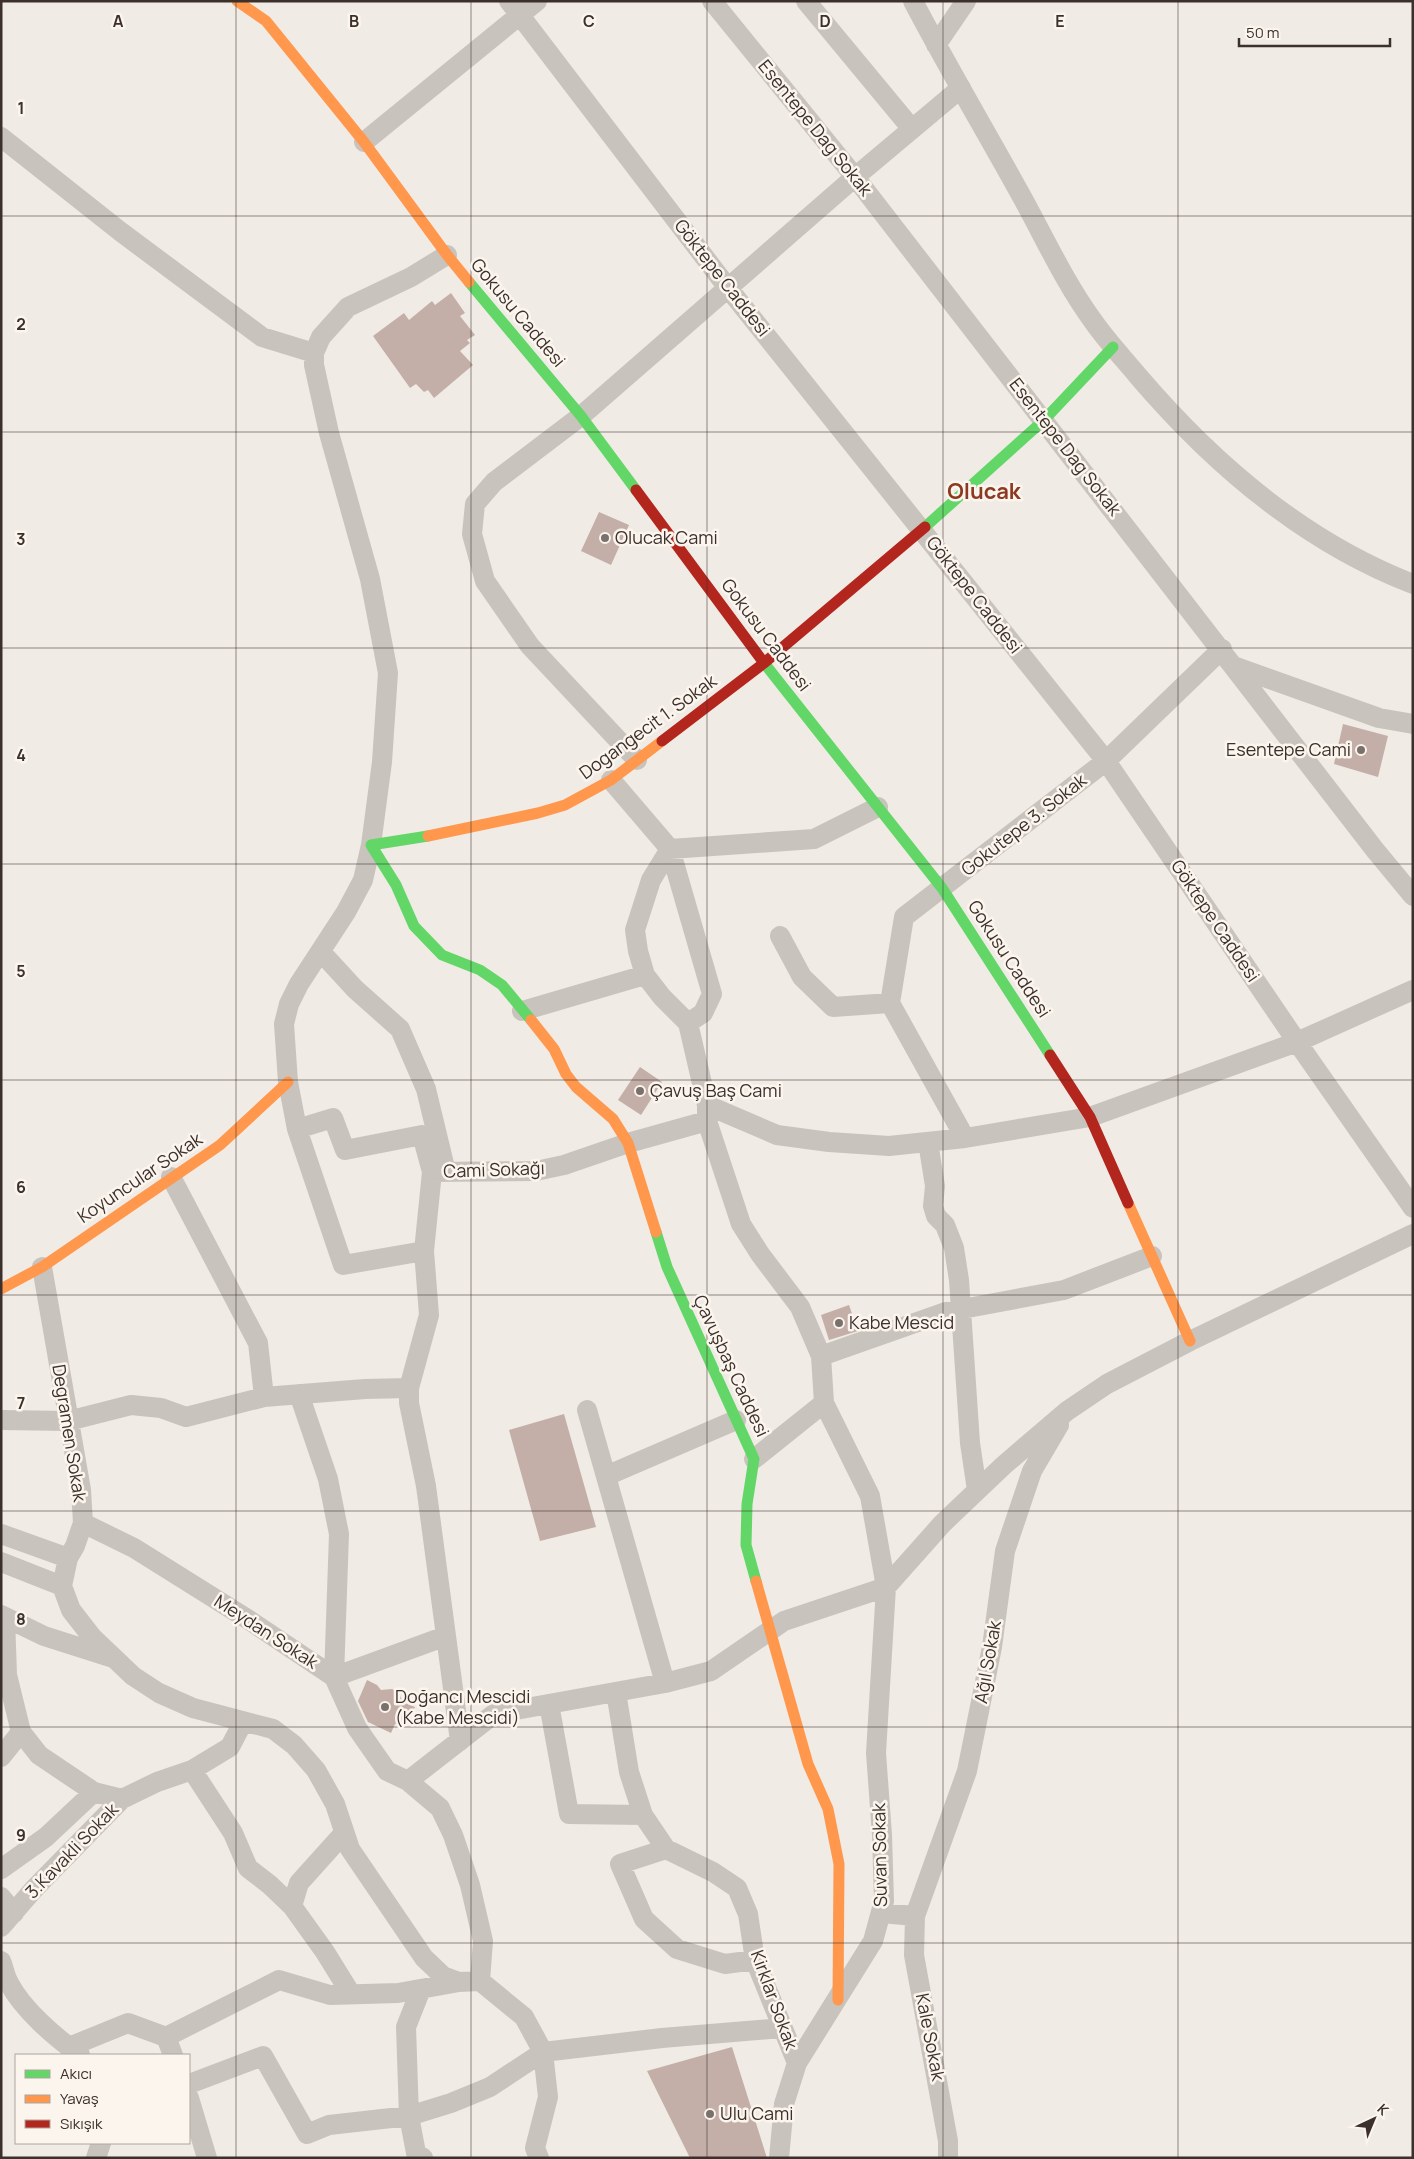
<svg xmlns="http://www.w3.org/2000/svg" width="1414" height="2159" font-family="Manrope,sans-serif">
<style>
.building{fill:#c3afa7}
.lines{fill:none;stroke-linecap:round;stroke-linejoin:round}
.street{stroke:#c9c3be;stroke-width:20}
.fast{stroke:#63d668;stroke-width:11}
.slow{stroke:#ff974d;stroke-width:11}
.jam{stroke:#b3261e;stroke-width:11}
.grid{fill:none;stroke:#3b302b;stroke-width:1;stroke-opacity:0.55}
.poi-dot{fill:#7a716c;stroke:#fbf5ee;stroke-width:2}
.labels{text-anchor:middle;stroke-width:5;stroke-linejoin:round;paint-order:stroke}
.street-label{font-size:18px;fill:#3b302b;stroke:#fbf5ee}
.poi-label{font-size:18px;fill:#3b302b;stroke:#fbf5ee;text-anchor:start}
.district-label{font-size:22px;font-weight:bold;fill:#8c3b22;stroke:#fbf5ee}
.grid-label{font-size:16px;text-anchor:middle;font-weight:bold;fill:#3b302b;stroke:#fbf5ee;stroke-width:5;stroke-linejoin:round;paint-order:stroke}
</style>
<rect width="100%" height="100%" fill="#f0ebe5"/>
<path class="building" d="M451 293 465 313 460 316 475 335 467 340 470 343 460 351 473 365 434 398 428 390 424 392 416 384 410 388 373 336 404 313 409 320 432 301 435 305Z
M599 512 629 525 611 565 581 551Z
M1343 724 1388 736 1378 777 1334 764Z
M640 1067 662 1082 641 1115 618 1100Z
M849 1305 858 1331 829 1340 821 1315Z
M564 1414 596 1527 540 1541 509 1430Z
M367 1680 377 1685 381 1690 392 1689 398 1692 403 1702 415 1707 406 1727 395 1724 391 1733 368 1722 358 1701Z
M732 2047 767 2158H690L647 2071Z"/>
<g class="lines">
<path class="street" d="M509 1 728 288 1106 761 1297 1042 1413 1208
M712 1 855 177 1375 850 1413 896
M806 1 912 129
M913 1C946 64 982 125 1017 188 1042 232 1063 280 1093 321 1107 341 1123 358 1138 376 1214 465 1304 542 1413 584
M936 45 966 1
M1 137 121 232 262 337 314 353
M364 142 537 1
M1236 667 1379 718 1413 724
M637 760 530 646 485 581 472 534 475 504 494 482 581 416 855 177 961 88
M611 780 670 849 712 994 703 1013 688 1023 707 1105V1121L741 1224 760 1254 800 1307 821 1356 824 1403 870 1496 886 1587 876 1753 882 1835 884 1901 873 1941 797 2063 784 2104 779 2158
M780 936 802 977 833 1007 890 1003
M321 952 355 989 400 1029 426 1089 446 1172
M522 1011 645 975
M688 1023 662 997 645 975 638 951 635 930 651 880 670 849 814 839 878 807
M707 1105 777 1135 829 1142 889 1146 965 1138 1090 1117 1297 1042 1413 990
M297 1129 333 1118 345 1150 422 1135 432 1172 536 1171 564 1165 628 1143 707 1121
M965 1138 890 1003 904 917 1106 761 1222 649
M928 1142 935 1186 933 1206 936 1216 945 1225 954 1248 959 1280 970 1443 977 1490
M432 1172 424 1251 429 1315 409 1388V1403L426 1486 460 1741
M171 1177 258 1343 264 1397
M424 1251 343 1265 297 1129 288 1082 284 1024 289 1004 299 984 346 912 363 880 371 845 382 762 388 673 370 579 329 433 314 365V353L321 337 348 307 411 277 447 255
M42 1267 81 1490 83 1523 75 1546 68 1558 62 1586 71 1610 92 1637 133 1676 159 1693 193 1708 273 1729 294 1745 316 1770 335 1804 350 1849 424 1958 443 1976 459 1982 480 1981
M821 1356 946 1312 1064 1290 1152 1256
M299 1394 328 1479 339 1534 334 1677 446 1636
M587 1410 665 1683
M1 1420 68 1421 131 1405 161 1408 186 1417 264 1397 365 1389 409 1388
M754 1459 824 1403
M606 1476 736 1420
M83 1523 134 1548 249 1620 334 1677 357 1728 387 1771 408 1781
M1 1534 68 1558
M1 1562 62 1586
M1 1615 44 1636 110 1657
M5 1617 7 1675 21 1732 39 1755 94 1792 122 1799 157 1782 192 1770 230 1747 243 1722
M616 1692 629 1772 643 1815 666 1849 713 1872 737 1888 748 1914 755 1960 797 2063
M549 1704 569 1814 643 1815
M1 1757 21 1732
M192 1770 233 1833 248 1868 270 1885 292 1906 325 1952 351 1994
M666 1849 620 1864 644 1919 677 1949 725 1964 755 1960
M1 1869 46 1837 94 1792
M1 1897 14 1913
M292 1906 299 1883 344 1833
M881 1913 915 1916
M1 1927 34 1889 122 1799
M1 1961C4 1968 5 1976 9 1983 23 2010 56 2038 80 2055
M421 1989 406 2027 409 2116 416 2153 423 2158
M166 2037 173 2055
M69 2047 128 2023 166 2037 279 1980 330 1995 398 1993 459 1982
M189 2084 263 2056 307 2134 329 2125 409 2116 451 2103 490 2087 543 2052 662 2038 782 2028
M189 2098 207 2158
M96 2158 101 2143
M539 2158 535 2148 548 2097 543 2052 524 2017 480 1981 483 1941 470 1885 453 1835 440 1808 408 1781 494 1714 665 1683 711 1671 784 1621 886 1587 942 1524 1004 1465 1067 1411 1107 1384 1190 1341 1413 1234
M948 2158V2141L914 1955 915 1916 967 1771 992 1647 1005 1551 1032 1471 1059 1425"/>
<path class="fast" d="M469 282 581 416 636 490
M925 527 1044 420 1113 347
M764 663 942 888 1050 1055
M428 836 371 845 396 885 414 926 442 955 480 970 502 985 531 1020
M656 1232 667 1267 754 1459 747 1504 746 1545 756 1581"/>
<path class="slow" d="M237 1 266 21 364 142 447 255 469 282
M428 836 538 813 565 805 611 780 662 741
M531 1020 554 1049 566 1074 576 1087 613 1119 628 1143 656 1232
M1128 1203 1190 1341
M1 1289 42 1267 220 1145 288 1082
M756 1581 808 1764 828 1809 839 1864 838 2000"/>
<path class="jam" d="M636 490 764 663
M662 741 764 663 925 527
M1050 1055 1090 1117 1128 1203"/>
</g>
<path class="grid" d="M236 1V2158M471 1V2158M707 1V2158M943 1V2158M1178 1V2158M1 216H1413M1 432H1413M1 648H1413M1 864H1413M1 1080H1413M1 1295H1413M1 1511H1413M1 1727H1413M1 1943H1413"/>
<g class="poi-dot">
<circle cx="605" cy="538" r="5"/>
<circle cx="1361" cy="750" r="5"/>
<circle cx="640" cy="1091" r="5"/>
<circle cx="839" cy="1323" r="5"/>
<circle cx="385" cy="1707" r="5"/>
<circle cx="710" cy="2114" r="5"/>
</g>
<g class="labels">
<g class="street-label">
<text transform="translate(815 128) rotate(51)" y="6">Esentepe Dag Sokak</text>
<text transform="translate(722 278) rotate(52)" y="6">Göktepe Caddesi</text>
<text transform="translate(518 313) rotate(50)" y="6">Gokusu Caddesi</text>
<text transform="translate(1065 447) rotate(52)" y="6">Esentepe Dag Sokak</text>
<text transform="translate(974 595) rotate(52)" y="6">Göktepe Caddesi</text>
<text transform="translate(766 635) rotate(53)" y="6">Gokusu Caddesi</text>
<text transform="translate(648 727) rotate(-36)" y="6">Dogangecit 1. Sokak</text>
<text transform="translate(1024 825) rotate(-38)" y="6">Gokutepe 3. Sokak</text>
<text transform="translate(1215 921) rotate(56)" y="6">Göktepe Caddesi</text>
<text transform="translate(1009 959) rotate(57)" y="6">Gokusu Caddesi</text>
<text transform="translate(494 1170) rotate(-2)" y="6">Cami Sokağı</text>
<text transform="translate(140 1178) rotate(-34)" y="6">Koyuncular Sokak</text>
<text transform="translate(731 1366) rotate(65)" y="6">Çavuşbaş Caddesi</text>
<text transform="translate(69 1433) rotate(81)" y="6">Degramen Sokak</text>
<text transform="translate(266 1632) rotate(33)" y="6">Meydan Sokak</text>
<text transform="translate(988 1662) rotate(-80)" y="6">Ağıl Sokak</text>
<text transform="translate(72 1851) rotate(-46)" y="6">3.Kavakli Sokak</text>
<text transform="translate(880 1855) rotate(-91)" y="6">Suvan Sokak</text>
<text transform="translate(774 2000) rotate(70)" y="6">Kirklar Sokak</text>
<text transform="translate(930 2037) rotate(79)" y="6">Kale Sokak</text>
</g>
<g class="poi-label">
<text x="615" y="544">Olucak Cami</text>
<text x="1351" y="756" text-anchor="end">Esentepe Cami</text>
<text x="650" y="1097">Çavuş Baş Cami</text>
<text x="849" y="1329">Kabe Mescid</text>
<text x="395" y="1703">Doğancı Mescidi<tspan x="395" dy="21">(Kabe Mescidi)</tspan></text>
<text x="720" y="2120">Ulu Cami</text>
</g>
<g class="district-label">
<text x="984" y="499">Olucak</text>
</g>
</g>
<g class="grid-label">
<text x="118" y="27">A</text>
<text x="354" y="27">B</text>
<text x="589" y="27">C</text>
<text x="825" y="27">D</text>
<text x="1060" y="27">E</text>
<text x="21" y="114">1</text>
<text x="21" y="330">2</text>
<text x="21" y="545">3</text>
<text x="21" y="761">4</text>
<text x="21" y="977">5</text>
<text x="21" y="1193">6</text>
<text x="21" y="1409">7</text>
<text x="21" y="1625">8</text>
<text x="21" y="1841">9</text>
</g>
<rect width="1414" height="2159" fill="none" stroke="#3b302b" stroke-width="5"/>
<rect x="15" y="2054" width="175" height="90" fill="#fbf5ee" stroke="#aea6a0"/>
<rect x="25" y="2070" width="25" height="8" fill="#63d668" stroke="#aea6a0"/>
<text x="60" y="2079" font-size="15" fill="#3b302b">Akıcı</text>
<rect x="25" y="2095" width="25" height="8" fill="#ff974d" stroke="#aea6a0"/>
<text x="60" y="2104" font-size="15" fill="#3b302b">Yavaş</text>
<rect x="25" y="2120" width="25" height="8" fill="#b3261e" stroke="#aea6a0"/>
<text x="60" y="2129" font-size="15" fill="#3b302b">Sıkışık</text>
<g transform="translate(1374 2119) rotate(44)" stroke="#fbf5ee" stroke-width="4" paint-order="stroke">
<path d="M0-4L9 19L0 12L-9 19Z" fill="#3b302b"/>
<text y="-8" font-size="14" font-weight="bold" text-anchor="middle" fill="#3b302b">K</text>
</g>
<path d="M1239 38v8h151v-8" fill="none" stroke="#3b302b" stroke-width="2.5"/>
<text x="1246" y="38" font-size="15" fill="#3b302b" stroke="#fbf5ee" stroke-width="4" paint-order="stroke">50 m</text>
</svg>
